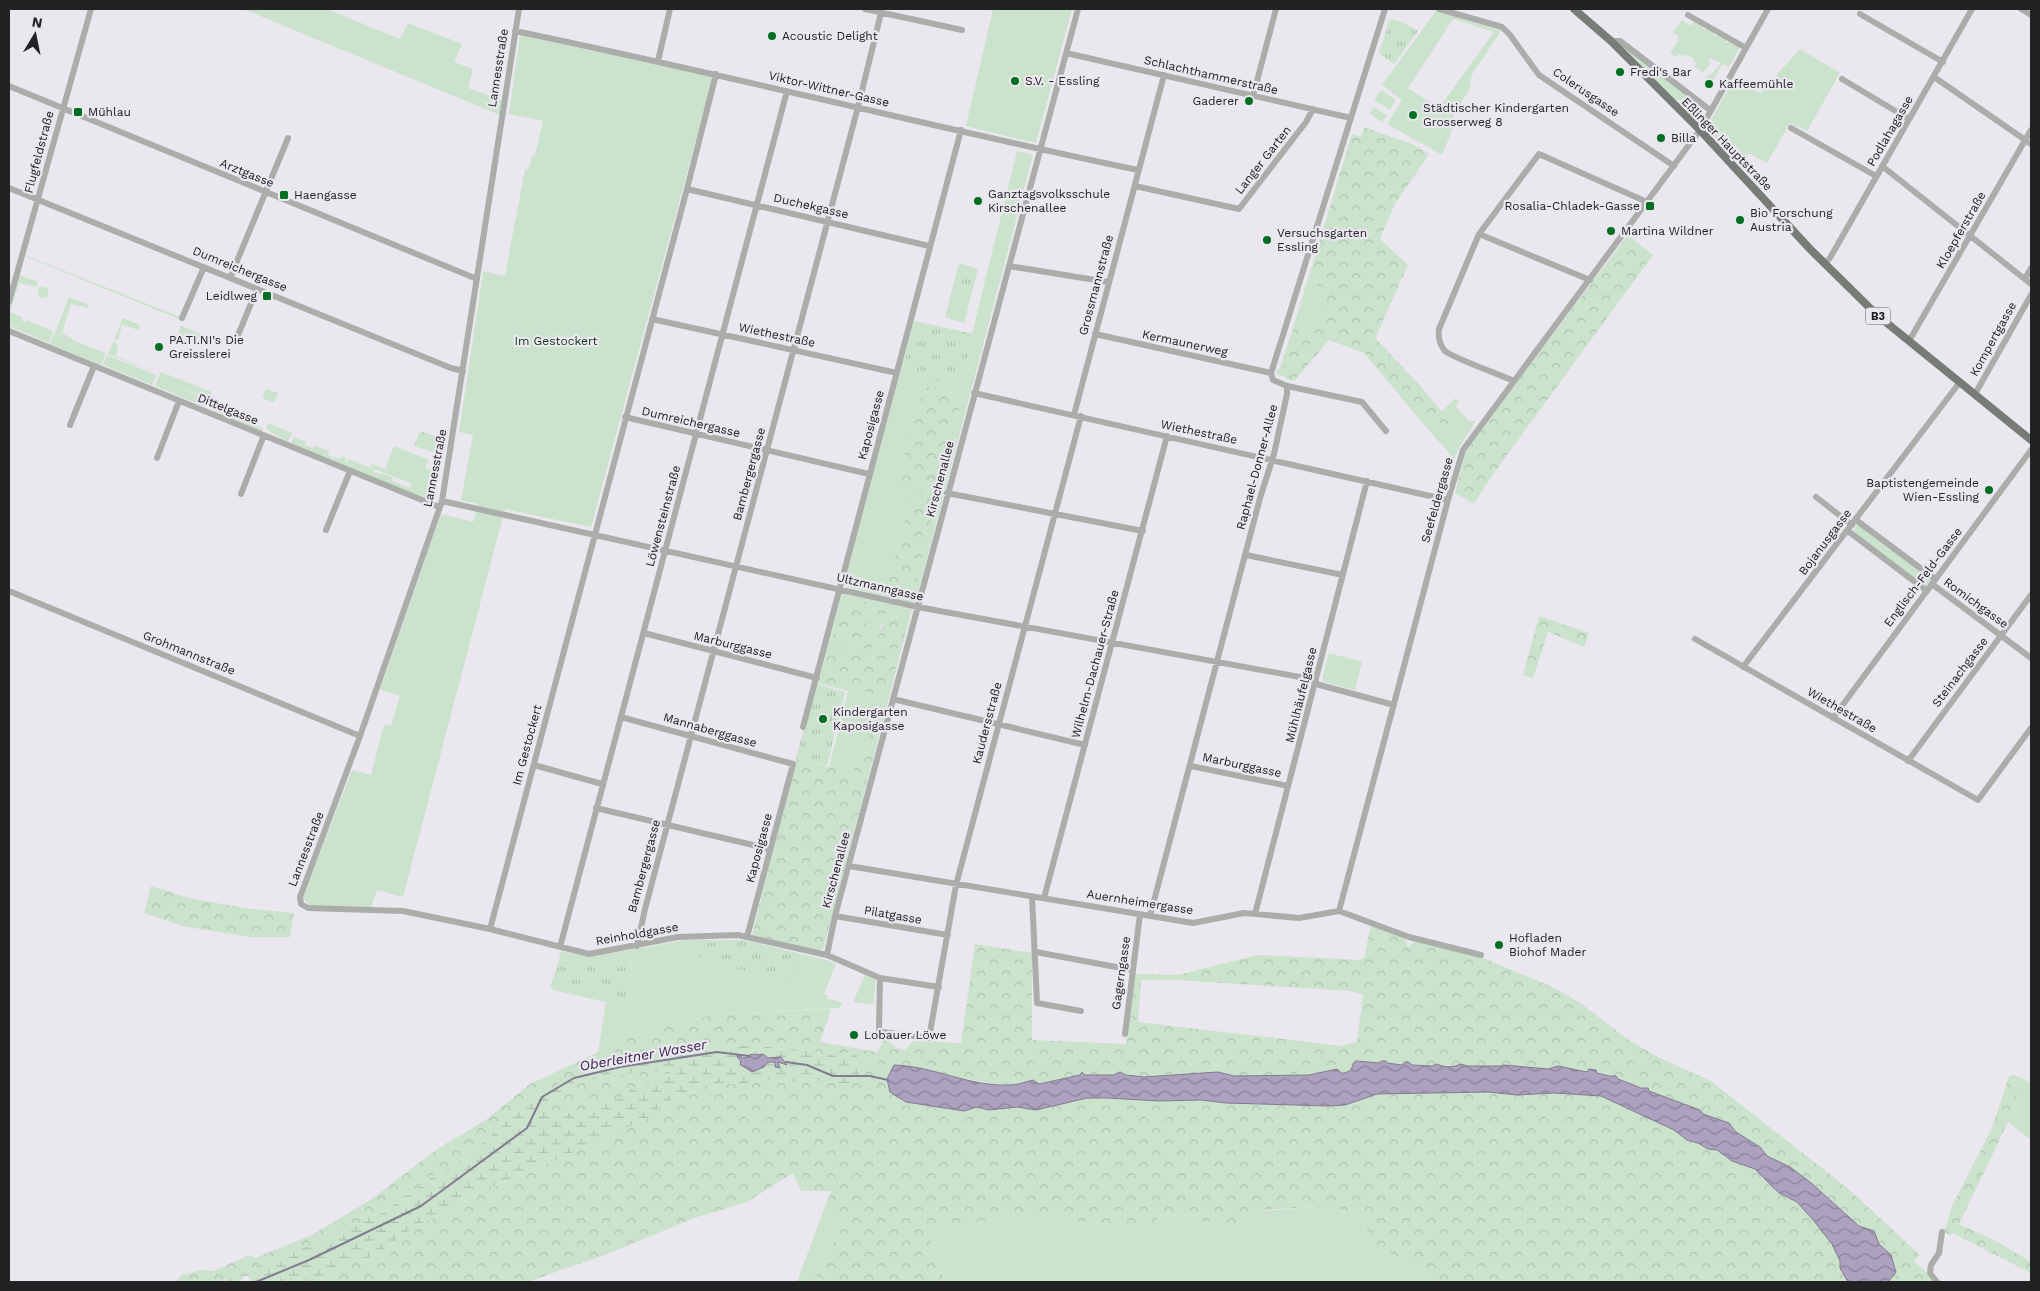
<svg xmlns="http://www.w3.org/2000/svg" width="2040" height="1291" font-family="'Work Sans',sans-serif">
<style>
.green{fill:#cbe3cc;fill-rule:evenodd}
.forest{fill:url(#forest-crowns);fill-rule:evenodd}
.wetland{fill:url(#wetland-marsh);fill-rule:evenodd}
.park{fill:url(#park-tufts)}
.water{fill:url(#water-waves);stroke:#837b90}
.lines{fill:none;stroke-linecap:round;stroke-linejoin:round}
.stream{stroke:#837b90;stroke-width:2}
.minor{stroke:#abadab;stroke-width:6}
.major{stroke:#777c77;stroke-width:8}
.poi-dot{fill:#006f22;stroke:#eae7ef;stroke-width:2}
.labels{text-anchor:middle;stroke-width:4.5;stroke-linejoin:round;paint-order:stroke}
.shield{fill:#eae7ef;stroke:#5e5c61;stroke-width:1}
.shield-label{font-size:11px;font-weight:bold;fill:#222124}
.poi-label{font-size:12px;fill:#222124;stroke:#eae7ef;text-anchor:start}
.street-label{font-size:12px;fill:#222124;stroke:#eae7ef}
.park-label{font-size:12px;fill:#0d3413;stroke:#eae7ef}
.water-label{font-size:14px;font-style:italic;fill:#38264e;stroke:#eae7ef}
</style>
<defs>
<pattern id="forest-crowns" width="20" height="18" patternUnits="userSpaceOnUse" patternTransform="scale(1.25)"><rect width="20" height="18" fill="#cbe3cc"/><path d="M2 6a3 3 0 1 1 6 0M12 15a3 3 0 1 1 6 0" fill="none" stroke="#aec2af"/></pattern>
<pattern id="wetland-marsh" width="20" height="14" patternUnits="userSpaceOnUse" patternTransform="scale(1.25)"><rect width="20" height="14" fill="#cbe3cc"/><path d="M1 5h8M5 5V1M11 12h8M15 12V8" fill="none" stroke="#aec2af"/></pattern>
<pattern id="park-tufts" width="24" height="20" patternUnits="userSpaceOnUse" patternTransform="scale(1.25)"><rect width="24" height="20" fill="#cbe3cc"/><path d="M3 7l-1-3M5 7V3M7 7l1-3M15 17l-1-3M17 17v-4M19 17l1-3" fill="none" stroke="#aec2af"/></pattern>
<pattern id="water-waves" width="16" height="10" patternUnits="userSpaceOnUse" patternTransform="scale(1.25)"><rect width="16" height="10" fill="#aca1be"/><path d="M0 5q4-4 8 0t8 0" fill="none" stroke="#8c839a"/></pattern>
</defs>
<rect width="100%" height="100%" fill="#eae7ef"/>
<path class="green" d="M243 9H327L400 39 408 23 462 44 454 62 473 69 468 88 502 100 500 115Z
M993 9H1072L1036 143 966 126Z
M1436 11 1501 31 1471 76 1469 90 1454 114 1455 123 1442 155 1387 124 1402 100 1382 85ZM1453 19 1494 32 1439 108 1408 88Z
M1682 20 1691 26 1695 21 1704 26 1703 29 1705 30 1707 27 1715 32 1714 35 1716 36 1718 34 1726 38 1725 42 1728 43 1729 40 1740 47 1729 67 1722 64 1713 81 1706 78 1709 74 1711 75 1721 63 1710 58 1708 61 1711 63 1703 73 1694 66 1696 63 1693 61 1695 59 1687 55 1683 56 1679 54 1676 57 1670 53 1679 40 1677 38 1678 36 1673 32Z
M520 35 713 77 591 527 505 509 403 897 377 890 371 907 309 906 303 897 352 770 371 775 384 724 391 726 400 696 380 689 441 514 473 522 478 504 461 500 473 435 459 432 482 280 483 271 505 276 525 169H529L532 156H535L543 121 509 114Z
M1619 43 1703 108 1698 120 1696 121 1689 108H1688L1680 100 1673 99 1621 48Z
M1800 49 1840 73 1807 131 1790 123 1767 163 1749 153 1741 164 1706 128 1735 78 1760 93Z
M1381 90 1396 100 1390 110 1374 100Z
M1374 107 1387 115 1382 122 1369 113Z
M1017 151 1033 155 916 600 913 603 847 587 844 581 914 321 972 334ZM924 386 963 395 939 485 918 482Z
M25 255 180 317 179 319 25 256Z
M1310 272 1316 285H1330L1319 321 1313 326 1303 325 1292 331Z
M19 275 38 282 36 287 19 283 10 312 22 317 21 320 25 322 26 320 53 331 49 343 9 326V312Z
M954 282 973 288 964 323 945 317Z
M37.5 292a5.5 5.5 0 1 1 11 0a5.5 5.5 0 1 1-11 0Z
M69 297 89 305 88 308 71 304 62 333 78 342 55 333Z
M123 318 140 325 139 330 122 325 118 340 114 339Z
M181 326 213 339 212 343 186 333 184 336 178 333Z
M54 333 106 353 101 365 50 344Z
M113 342 118 344 116 356 157 374 108 354Z
M1288 343 1291 348 1282 373 1283 376 1278 375 1276 371 1280 368Z
M107 355 156 375 152 385 103 365Z
M161 372 212 392 209 399 158 378Z
M158 378 209 400 206 407 155 386Z
M266 389 278 393 274 403 262 398Z
M1456 398 1459 402 1456 407 1469 421 1472 418 1471 421H1476L1460 446 1454 459 1416 415 1467 432 1443 413 1442 411Z
M213 401 245 414 244 417 212 410 211 407Z
M213 411 248 420 263 429 262 432Z
M268 423 292 433 288 442 266 429Z
M294 437 306 442 304 445 309 446 310 447 311 444V448L314 447 313 445 329 451 328 455 333 457 331 461 291 444Z
M394 446 429 460 425 468 438 472 434 498 428 501 333 462 334 457 339 459 341 456 345 457 346 462 348 461V459L376 470 372 471 380 474 381 473 393 477 392 481 410 488 412 484 370 467 371 464 385 469Z
M1856 525 1861 526 1930 579 1931 583 1926 587 1854 533Z
M842 593 912 609 887 705H879L863 759 853 774 829 768 848 691 818 683ZM901 614 887 700 860 690 855 683 847 649 871 662 881 625Z
M1329 653 1362 662 1355 690 1325 682 1322 678Z
M686 940H744L826 960 836 964 824 994 828 996 827 998 843 1003 839 1008 715 1014 631 1037 598 1053 606 1002 553 990 550 987 551 985 599 992 628 1000 632 956 590 963 559 960 561 951 589 957Z
M865 975 876 980 873 1005 853 1002Z
M2023 1078 2031 1083V1140L2008 1122Z
M1313 1207 1346 1210 1359 1214 1374 1245 1441 1282H940L943 1276 925 1223H976L1025 1215 1128 1226 1151 1224 1162 1215 1199 1216Z
M825 1214H831L840 1224 839 1238 827 1247 814 1282H797L820 1220Z"/>
<path class="forest" d="M1364 127 1414 145 1429 154 1395 204 1380 239 1408 265 1375 338 1416 381 1443 413 1469 433 1416 415 1364 353 1329 340 1294 381 1286 379 1282 373 1291 348 1288 343 1292 331 1303 325 1313 326 1319 321 1330 285 1327 284 1323 287 1316 285 1310 272 1352 134 1361 137Z
M1628 235 1653 255 1491 477 1474 504 1455 493 1465 453 1498 407Z
M924 386 963 395 939 485 918 482 909 486 898 479Z
M918 489 938 492 915 587H893L888 583 912 494Z
M862 601 886 607V612L882 617 863 608Z
M842 603 858 607 874 637 871 652 832 641Z
M901 614 909 617 887 700 860 690 855 683 847 687 821 681 830 645 847 649 871 662 877 637 886 619 891 620Z
M1539 616 1589 633 1584 647 1548 632 1533 678 1523 675Z
M879 705H887L824 947 820 951 752 935 796 758 853 774 856 760 863 759Z
M151 886 189 898 244 908 294 913 290 937H250L182 926 144 913Z
M1371 924 1404 936 1408 947 1417 940 1481 957 1557 989 1583 1005 1630 1041 1658 1057 1711 1081 1846 1187 1920 1255 1914 1261 1936 1282H1888L1896 1272 1891 1255 1879 1244 1874 1231 1859 1226 1810 1182 1790 1167 1767 1156 1760 1147 1736 1132 1734 1128 1723 1120 1702 1114 1700 1110 1649 1091 1644 1087 1641 1088 1597 1073 1558 1066 1548 1069 1504 1065 1501 1066H1467L1461 1064C1451 1068 1441 1063 1432 1066L1356 1061 1353 1064 1351 1070 1343 1074 1337 1069 1309 1075 1234 1076 1218 1072 1144 1077 1126 1075 1120 1072 1114 1075H1080L1039 1084 1033 1080 1011 1085 993 1084 936 1073 937 1106 964 1111 977 1107 989 1110 1017 1107 1036 1110 1087 1098H1107L1159 1101 1201 1100 1226 1103 1328 1106 1345 1105 1377 1094 1488 1092 1517 1095 1554 1093 1601 1096 1675 1130 1687 1140 1698 1143 1708 1149 1717 1150 1732 1161 1755 1169 1779 1193 1797 1202 1814 1221 1832 1244 1840 1261V1268L1847 1280 1845 1282H1441L1374 1245 1359 1214 1346 1210 1313 1207 1262 1210 1247 1224 1204 1222 1199 1216 1162 1215 1151 1224 1128 1226 1025 1215 976 1223H925L943 1276 940 1282H814L827 1247 839 1238 840 1224 831 1214H825L820 1220 831 1191H801L793 1173 745 1203 697 1217 602 1256 527 1282H320L343 1270 354 1261 366 1260 393 1243 402 1235 424 1222 456 1208 481 1191 596 1143 609 1135 650 1117 661 1105 681 1096 726 1084H745L764 1079 794 1082 809 1080 848 1085 850 1053 823 1056 809 1048 795 1051 751 1044 723 1049 677 1052 662 1058 614 1064 588 1072 562 1082 533 1099 509 1118 475 1151 445 1171 432 1177 379 1215H375L358 1224 354 1223 329 1239 270 1259 234 1278 212 1282H176L181 1275 201 1270 214 1271 249 1255 255 1258 312 1235 372 1199 433 1152 487 1119 530 1084 631 1037 715 1014 831 1009 820 1042 877 1052 885 1038 896 1048 905 1050 913 1041 961 1043 975 944 1032 953V1040L1126 1044 1135 974 1178 975 1258 955 1359 960 1364 958ZM1141 980H1175L1352 991 1363 995 1357 1042 1342 1046 1138 1022Z
M671 1069 672 1072 631 1089 623 1097 566 1114 550 1115 545 1113C556 1074 639 1073 671 1069Z
M2012 1075 2023 1078 2008 1122 1959 1224 1996 1241 2031 1262V1273L1952 1233 1950 1236 1944 1232 1952 1206 1992 1128 2009 1076Z"/>
<path class="wetland" d="M751 1044 795 1051 809 1048 823 1056 850 1052 856 1054C864 1068 860 1076 848 1085L809 1080 794 1082 764 1079 745 1084H726L681 1096 661 1105 651 1117 609 1135 596 1143 481 1191 456 1208 424 1222 402 1235 393 1243 366 1260 354 1261 343 1270 320 1282H249L250 1279 246 1275 239 1282H200L201 1280 212 1282 234 1278 270 1259 328 1239 354 1223 358 1224 375 1215H379L432 1177 445 1171 475 1151 509 1118 533 1099 562 1082 614 1064 662 1058 677 1052 723 1049ZM757 1056 768 1058 781 1057 787 1062H778L775 1067V1062L740 1060 741 1058ZM671 1069 672 1072 631 1089 623 1097 566 1114 550 1115 545 1113C556 1074 639 1073 671 1069Z"/>
<path class="park" d="M1390 19 1402 22 1418 31 1394 64 1379 53Z
M959 263 978 269 973 288 954 282Z
M914 321 973 334C969 359 963 369 940 381L903 371Z
M420 431 442 439 440 452 437 453 414 446Z
M816 684 845 692 827 766 796 758Z
M748 941 805 955 792 980 737 969 698 956 699 943Z
M632 956 628 1000 599 992 551 985 559 960 590 963Z"/>
<path class="water" d="M737 1054 743 1058 749 1057V1055C754 1053 757 1056 763 1054L768 1058 781 1057 787 1065 778 1062 780 1068 775 1067V1062H768L764 1067 752 1072 741 1065 740 1060 737 1057Z
M1356 1061 1380 1063 1382 1061H1386L1387 1063 1402 1065 1406 1062 1410 1063 1412 1065 1432 1066 1437 1064C1445 1068 1454 1067 1461 1064L1467 1066H1501L1504 1065 1548 1069 1558 1066 1587 1072 1589 1069 1596 1070 1597 1073 1609 1076H1616L1618 1079 1641 1088H1648L1649 1091 1700 1110 1703 1114 1729 1123 1736 1132 1760 1147 1767 1156 1790 1167 1810 1182 1859 1226 1874 1231 1879 1244 1891 1255 1896 1272 1888 1282H1848L1840 1268V1261L1832 1244 1814 1221 1797 1202 1779 1193 1755 1169 1732 1161 1717 1150 1708 1149 1698 1143 1687 1140 1674 1130 1601 1096 1554 1093 1517 1095 1488 1092 1377 1094 1345 1105 1328 1106 1226 1103 1201 1100 1159 1101 1107 1098H1087L1036 1110 1017 1107 989 1110 977 1107 964 1111 906 1102 890 1092 887 1079 894 1065C933 1066 970 1087 1010 1085 1017 1085 1025 1082 1033 1080L1039 1084 1080 1075 1082 1072 1085 1075H1114L1120 1072 1126 1075 1144 1077 1218 1072 1234 1076 1309 1075 1337 1069 1343 1074 1351 1070 1353 1064Z"/>
<g class="lines">
<path class="stream" d="M786 1062 807 1065 833 1076H870L888 1080
M256 1282 309 1260 421 1206 527 1128 542 1097 574 1078 620 1067 717 1052 749 1056"/>
<path class="minor" d="M519 9 442 501 360 736 300 897 301 904 308 908 403 911 490 929 589 954 678 937 738 935 827 955 880 978 939 987
M865 9 962 30
M1439 9 1502 27 1510 35 1539 75 1674 166
M2021 9 2031 15
M1860 14 1943 62
M1688 15 1746 48
M515 31C724 74 930 127 1138 170
M1611 41H1620L1710 110
M1066 53 1351 118
M658 61 670 9
M1934 77 2031 144
M1842 79 1909 119
M9 86 477 279
M1253 96 1276 9
M1791 128 1876 176
M1882 166 2031 284
M1135 186 1239 209 1306 122 1313 109
M9 188 451 368 463 371
M687 189 929 246
M1479 234 1439 329C1438 337 1439 344 1445 351 1453 358 1501 375 1514 381
M1825 263 1830 258 1972 9
M1009 266 1108 282
M230 278 288 138
M2025 279 2031 268
M1590 280 1479 234 1539 154 1647 202
M9 302 91 9
M182 318 204 267
M652 319 897 373
M9 331 439 507
M1095 334 1271 373
M236 340 257 289
M1909 341 2031 130
M1287 386 1362 402 1386 431
M974 393 1448 500
M1975 394 2031 295
M1074 415 1164 75
M625 417 869 474
M70 425 94 366
M157 458 179 401
M947 493 1143 531
M241 494 264 435
M1816 497 1852 525
M442 501 918 607 1316 680
M1856 520 1935 579
M326 530 350 471
M1848 531 1927 591
M1246 555 1343 575
M1932 584 2031 658
M9 591 360 736
M644 633 817 678
M1695 639 1978 800 2031 728
M1743 667 1960 382
M1316 684 1394 705
M893 699 1085 745
M621 717 793 764 747 937
M1833 718 2031 450
M803 727 961 130
M1908 761 2031 595
M534 765 602 784
M1191 766 1288 786
M596 808 770 849
M849 866 1193 923 1244 913 1299 918 1339 911 1409 937 1481 955
M1032 896 1037 1003 1081 1011
M1044 898 1167 436
M1339 911 1448 500 1463 450 1700 130 1768 9
M1255 914 1367 481
M835 916 948 935
M1150 916 1260 498 1274 454 1287 394V386L1273 380 1271 373 1385 9
M490 929 687 189 716 74
M637 946 645 909 858 107 882 9
M560 947 787 91
M1036 952 1132 970
M827 955 835 916 1078 9
M880 978 879 1030 882 1032 929 1038 956 885 1081 416
M1125 1034 1140 914
M1937 1282 1930 1273 1931 1265 1939 1253 1942 1232"/>
<path class="major" d="M1574 9 1611 41 1700 130 1810 249 1877 315 2031 440"/>
</g>
<g class="poi-dot">
<circle cx="772" cy="36" r="5"/>
<circle cx="1620" cy="72" r="5"/>
<circle cx="1015" cy="81" r="5"/>
<circle cx="1709" cy="84" r="5"/>
<circle cx="1249" cy="101" r="5"/>
<rect x="73" y="107" width="10" height="10" rx="2.5"/>
<circle cx="1413" cy="115" r="5"/>
<circle cx="1661" cy="138" r="5"/>
<rect x="279" y="190" width="10" height="10" rx="2.5"/>
<circle cx="978" cy="201" r="5"/>
<rect x="1645" y="201" width="10" height="10" rx="2.5"/>
<circle cx="1740" cy="220" r="5"/>
<circle cx="1611" cy="231" r="5"/>
<circle cx="1267" cy="240" r="5"/>
<rect x="262" y="291" width="10" height="10" rx="2.5"/>
<circle cx="159" cy="347" r="5"/>
<circle cx="1989" cy="490" r="5"/>
<circle cx="823" cy="719" r="5"/>
<circle cx="1499" cy="945" r="5"/>
<circle cx="854" cy="1035" r="5"/>
</g>
<g class="labels">
<rect class="shield" x="1865.5" y="307.5" width="25" height="17" rx="4"/>
<g class="shield-label">
<text x="1878" y="320">B3</text>
</g>
<g class="poi-label">
<text x="782" y="40">Acoustic Delight</text>
<text x="1630" y="76">Fredi's Bar</text>
<text x="1025" y="85">S.V. - Essling</text>
<text x="1719" y="88">Kaffeemühle</text>
<text x="1239" y="105" text-anchor="end">Gaderer</text>
<text x="1423" y="112">Städtischer Kindergarten<tspan x="1423" dy="14">Grosserweg 8</tspan></text>
<text x="88" y="116">Mühlau</text>
<text x="1671" y="142">Billa</text>
<text x="988" y="198">Ganztagsvolksschule<tspan x="988" dy="14">Kirschenallee</tspan></text>
<text x="294" y="199">Haengasse</text>
<text x="1640" y="210" text-anchor="end">Rosalia-Chladek-Gasse</text>
<text x="1750" y="217">Bio Forschung<tspan x="1750" dy="14">Austria</tspan></text>
<text x="1621" y="235">Martina Wildner</text>
<text x="1277" y="237">Versuchsgarten<tspan x="1277" dy="14">Essling</tspan></text>
<text x="257" y="300" text-anchor="end">Leidlweg</text>
<text x="169" y="344">PA.TI.NI's Die<tspan x="169" dy="14">Greisslerei</tspan></text>
<text x="1979" y="487" text-anchor="end">Baptistengemeinde<tspan x="1979" dy="14">Wien-Essling</tspan></text>
<text x="833" y="716">Kindergarten<tspan x="833" dy="14">Kaposigasse</tspan></text>
<text x="1509" y="942">Hofladen<tspan x="1509" dy="14">Biohof Mader</tspan></text>
<text x="864" y="1039">Lobauer Löwe</text>
</g>
<g class="street-label">
<text transform="translate(498 68) rotate(-81)" y="4">Lannesstraße</text>
<text transform="translate(1211 75) rotate(13)" y="4">Schlachthammerstraße</text>
<text transform="translate(829 89) rotate(13)" y="4">Viktor-Wittner-Gasse</text>
<text transform="translate(1586 92) rotate(34)" y="4">Colerusgasse</text>
<text transform="translate(1890 131) rotate(-60)" y="4">Podlahagasse</text>
<text transform="translate(1727 144) rotate(46)" y="4">Eßlinger Hauptstraße</text>
<text transform="translate(39 152) rotate(-75)" y="4">Flugfeldstraße</text>
<text transform="translate(1263 160) rotate(-52)" y="4">Langer Garten</text>
<text transform="translate(247 173) rotate(22)" y="4">Arztgasse</text>
<text transform="translate(811 206) rotate(13)" y="4">Duchekgasse</text>
<text transform="translate(1961 230) rotate(-60)" y="4">Kloepferstraße</text>
<text transform="translate(240 269) rotate(22)" y="4">Dumreichergasse</text>
<text transform="translate(1096 285) rotate(-75)" y="4">Grossmannstraße</text>
<text transform="translate(777 335) rotate(12)" y="4">Wiethestraße</text>
<text transform="translate(1993 339) rotate(-61)" y="4">Kompertgasse</text>
<text transform="translate(1185 343) rotate(12)" y="4">Kermaunerweg</text>
<text transform="translate(228 409) rotate(22)" y="4">Dittelgasse</text>
<text transform="translate(691 422) rotate(13)" y="4">Dumreichergasse</text>
<text transform="translate(871 425) rotate(-75)" y="4">Kaposigasse</text>
<text transform="translate(1199 432) rotate(12)" y="4">Wiethestraße</text>
<text transform="translate(1257 467) rotate(-75)" y="4">Raphael-Donner-Allee</text>
<text transform="translate(435 468) rotate(-79)" y="4">Lannesstraße</text>
<text transform="translate(749 474) rotate(-75)" y="4">Bambergergasse</text>
<text transform="translate(940 479) rotate(-75)" y="4">Kirschenallee</text>
<text transform="translate(1437 500) rotate(-74)" y="4">Seefeldergasse</text>
<text transform="translate(663 516) rotate(-75)" y="4">Löwensteinstraße</text>
<text transform="translate(1825 542) rotate(-53)" y="4">Bojanusgasse</text>
<text transform="translate(1923 577) rotate(-53)" y="4">Englisch-Feld-Gasse</text>
<text transform="translate(880 587) rotate(13)" y="4">Ultzmanngasse</text>
<text transform="translate(1976 603) rotate(36)" y="4">Romichgasse</text>
<text transform="translate(733 645) rotate(14)" y="4">Marburggasse</text>
<text transform="translate(189 653) rotate(22)" y="4">Grohmannstraße</text>
<text transform="translate(1095 664) rotate(-75)" y="4">Wilhelm-Dachauer-Straße</text>
<text transform="translate(1960 672) rotate(-53)" y="4">Steinachgasse</text>
<text transform="translate(1301 695) rotate(-76)" y="4">Mühlhäufelgasse</text>
<text transform="translate(1842 710) rotate(30)" y="4">Wiethestraße</text>
<text transform="translate(987 723) rotate(-75)" y="4">Kaudersstraße</text>
<text transform="translate(710 730) rotate(16)" y="4">Mannaberggasse</text>
<text transform="translate(527 745) rotate(-75)" y="4">Im Gestockert</text>
<text transform="translate(1242 765) rotate(12)" y="4">Marburggasse</text>
<text transform="translate(759 848) rotate(-75)" y="4">Kaposigasse</text>
<text transform="translate(306 849) rotate(-69)" y="4">Lannesstraße</text>
<text transform="translate(644 866) rotate(-75)" y="4">Bambergergasse</text>
<text transform="translate(836 870) rotate(-75)" y="4">Kirschenallee</text>
<text transform="translate(1140 902) rotate(9)" y="4">Auernheimergasse</text>
<text transform="translate(893 915) rotate(10)" y="4">Pilatgasse</text>
<text transform="translate(637 934) rotate(-10)" y="4">Reinholdgasse</text>
<text transform="translate(1121 973) rotate(-82)" y="4">Gagerngasse</text>
</g>
<g class="park-label">
<text x="556" y="345">Im Gestockert</text>
</g>
<g class="water-label">
<text transform="translate(643 1055) rotate(-10)" y="5">Oberleitner Wasser</text>
</g>
</g>
<rect width="2040" height="1291" fill="none" stroke="#222124" stroke-width="20"/>
<g transform="translate(35 35) rotate(10)" stroke="#eae7ef" stroke-width="4" paint-order="stroke">
<path d="M0-4L9 19L0 12L-9 19Z" fill="#222124"/>
<text y="-8" font-size="14" font-weight="bold" text-anchor="middle" fill="#222124">N</text>
</g>
</svg>
